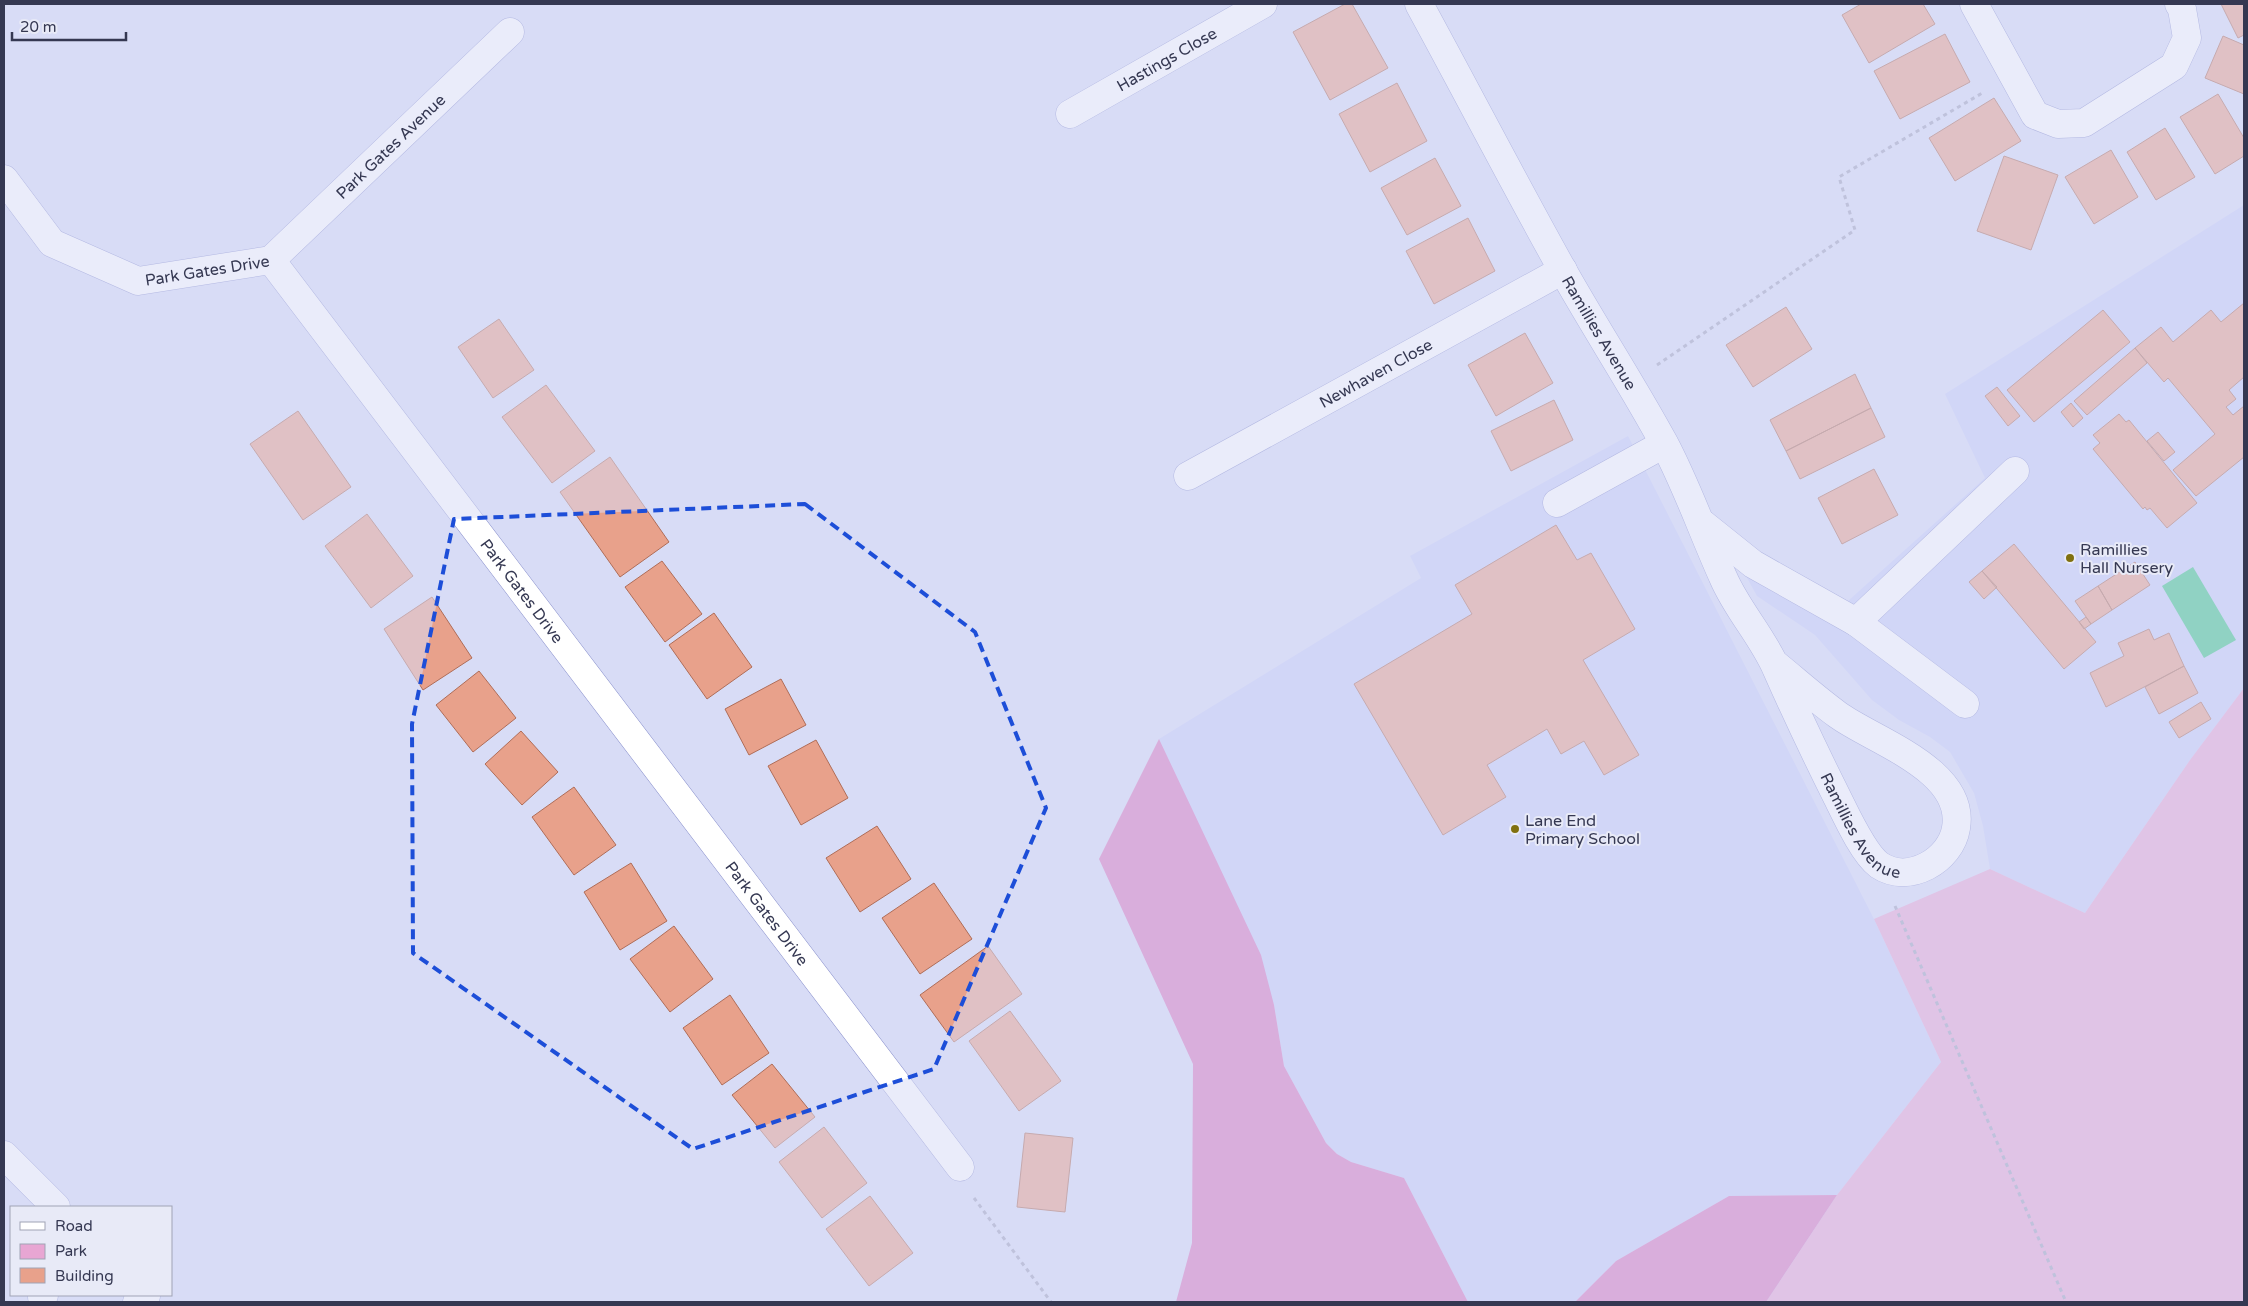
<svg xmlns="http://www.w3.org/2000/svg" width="2248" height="1306" font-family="'Varela Round',sans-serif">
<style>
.built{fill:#c8cef9}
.green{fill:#e8a6d3}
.forest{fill:#d975bd}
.water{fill:#38c585}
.building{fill:#e8a18b;stroke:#af6d58}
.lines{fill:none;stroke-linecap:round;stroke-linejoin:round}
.minor-casing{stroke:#878ecb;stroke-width:29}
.path{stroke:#9fa2bc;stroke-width:3;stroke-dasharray:4 4;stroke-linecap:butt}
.minor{stroke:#fff;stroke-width:28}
.marked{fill:none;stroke:#1d4ed8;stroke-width:4;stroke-dasharray:10 6;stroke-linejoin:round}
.poi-dot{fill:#80700f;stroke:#e8eaf7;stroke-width:2}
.labels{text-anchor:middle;stroke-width:4;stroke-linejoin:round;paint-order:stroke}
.street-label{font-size:16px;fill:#353852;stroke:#e8eaf7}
.poi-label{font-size:16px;fill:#353852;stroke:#e8eaf7;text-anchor:start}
</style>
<rect width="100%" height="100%" fill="#d8dcf6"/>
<path class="built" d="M2244 205V688L2190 760 2085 913 1990 869 1983 826 1974 793 1950 752 1930 737 1899 720 1872 700 1815 635 1757 596 1746 576 1761 552 1848 601 1985 478 1945 394Z
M1628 436 1874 919 1941 1062 1837 1195 1729 1196 1616 1261 1575 1302H1468L1404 1178 1351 1162 1337 1154 1326 1143 1284 1066 1274 1005 1159 739 1421 578 1410 556Z"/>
<path class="green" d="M2244 688V1302H1766L1837 1195 1941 1062 1874 919 1990 869 2085 913 2190 760Z"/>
<path class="forest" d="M1159 739 1261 955 1274 1005 1284 1066 1326 1143 1337 1154 1351 1162 1404 1178 1468 1302H1176L1192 1243 1193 1064 1099 859Z
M1837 1195 1766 1302H1575L1616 1261 1729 1196Z"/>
<path class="water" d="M2193 567 2236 640 2204 658 2162 586Z"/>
<path class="building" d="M1345 4H1352L1388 68 1330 100 1293 32Z
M1861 4H1923L1935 24 1869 63 1842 15Z
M2221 4H2244V35L2238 38Z
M1945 34 1970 82 1900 119 1874 71Z
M2223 36 2244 45V94L2205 78Z
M1397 83 1427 141 1370 172 1339 114Z
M2218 94 2244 138V156L2215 174 2180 117Z
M1994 98 2021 141 1955 181 1929 138Z
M2165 128 2195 177 2156 200 2127 152Z
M2111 150 2138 197 2094 224 2065 177Z
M2004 156 2058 175 2031 250 1977 231Z
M1435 158 1461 206 1407 235 1381 188Z
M1468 218 1495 271 1434 304 1406 251Z
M2244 303V377L2229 390 2236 399 2226 407 2233 415 2244 406V457L2196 496 2173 470 2215 434 2168 378 2164 382 2135 348 2161 327 2173 342 2211 310 2221 322Z
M1786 307 1812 349 1753 387 1726 345Z
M2103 310 2130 342 2034 422 2007 390Z
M499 319 534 370 493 398 458 347Z
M1525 333 1553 383 1496 416 1468 365Z
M2135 348 2147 363 2087 415 2074 401Z
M1855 374 1871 408 1786 451 1770 420Z
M546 385 595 451 552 483 502 417Z
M1997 387 2020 416 2008 426 1985 396Z
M1554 400 1573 440 1511 471 1491 431Z
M2071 403 2083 418 2073 427 2061 412Z
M1871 408 1885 437 1800 479 1786 451Z
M298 411 351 487 303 520 250 444Z
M2119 414 2126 422 2129 420 2197 503 2167 528 2150 508 2147 510 2145 507 2143 509 2093 449 2100 443 2093 435Z
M2158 432 2175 452 2164 461 2147 441Z
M610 457 669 542 620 577 560 492Z
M1874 469 1898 515 1842 544 1818 498Z
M367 514 413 576 371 608 325 546Z
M1556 525 1577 560 1591 553 1635 629 1583 660 1639 755 1604 775 1584 741 1561 754 1547 729 1487 765 1506 797 1443 835 1354 684 1472 614 1455 585Z
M2014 544 2096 642 2064 669 1982 571Z
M662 561 702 614 665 642 625 587Z
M2135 562 2150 585 2112 610 2098 586Z
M1982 571 1997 587 1984 599 1969 582Z
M2098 586 2112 610 2091 624 2075 601Z
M432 597 472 658 423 690 384 629Z
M714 613 752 667 707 699 669 645Z
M2086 617 2091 624 2084 629 2079 622Z
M2149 629 2154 640 2169 633 2184 666 2106 707 2090 673 2124 656 2118 643Z
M2184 666 2198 693 2159 714 2145 687Z
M479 671 516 718 473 752 436 705Z
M781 679 806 725 749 755 725 709Z
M2201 702 2211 719 2179 738 2169 722Z
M521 731 558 772 522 805 485 764Z
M816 740 848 798 801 825 768 766Z
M574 787 616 845 574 875 532 817Z
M877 826 911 879 860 912 826 858Z
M631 863 667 921 620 950 584 892Z
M934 883 972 939 920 974 882 918Z
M674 926 713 979 670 1012 630 959Z
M988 946 1022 994 954 1042 920 995Z
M730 995 769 1053 722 1085 683 1028Z
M1010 1011 1061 1081 1019 1111 969 1041Z
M772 1064 815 1117 775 1148 732 1095Z
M824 1127 867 1183 822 1218 779 1162Z
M1025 1133 1073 1138 1065 1212 1017 1207Z
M870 1196 913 1253 869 1286 826 1229Z"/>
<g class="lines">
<g class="minor-casing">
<g id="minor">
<path id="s1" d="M1419 4C1467 92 1513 181 1562 269 1595 328 1632 384 1664 443 1687 486 1703 533 1723 577 1737 610 1763 637 1777 670 1796 713 1816 755 1837 797 1846 815 1863 853 1879 865 1909 885 1951 860 1956 828 1966 770 1874 741 1838 715 1816 699 1796 681 1775 664"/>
<path d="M1974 4 2035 115 2058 124 2084 123 2174 66 2187 38 2182 9 2179 4"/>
<path id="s2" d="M1070 114 1263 4"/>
<path id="s3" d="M4 179 52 243 138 281 271 260 960 1167"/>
<path id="s4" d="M271 260 510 32"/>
<path id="s5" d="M1188 476 1563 270"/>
<path d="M1557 503 1664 444"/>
<path d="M1703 524 1753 564 1856 622 1965 704"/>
<path d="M1856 622 2015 471"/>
<path d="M4 1155 56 1207"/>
<path d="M42 1297 44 1295"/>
<path d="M137 1302 146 1296"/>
</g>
</g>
<path class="path" d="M1657 365 1855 230 1839 177 1984 92
M1895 906 2066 1302
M974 1198 1051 1302"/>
<use href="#minor" class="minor"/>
</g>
<path d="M0 0H2248V1306H0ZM805 504 975 632 1046 808 934 1069 693 1149 413 953 412 724 454 519Z" fill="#d8dcf6" fill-opacity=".55" fill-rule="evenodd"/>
<path class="marked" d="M805 504 975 632 1046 808 934 1069 693 1149 413 953 412 724 454 519Z"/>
<g class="poi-dot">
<circle cx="2070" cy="558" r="5"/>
<circle cx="1515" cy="829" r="5"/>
</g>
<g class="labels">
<g class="street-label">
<text dy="6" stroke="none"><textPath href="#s2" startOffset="111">Hastings Close</textPath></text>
<text dy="6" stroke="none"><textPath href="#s4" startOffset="165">Park Gates Avenue</textPath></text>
<text dy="6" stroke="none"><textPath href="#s3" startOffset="244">Park Gates Drive</textPath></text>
<text dy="6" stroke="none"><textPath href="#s1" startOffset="375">Ramillies Avenue</textPath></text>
<text dy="6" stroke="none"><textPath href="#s5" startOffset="214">Newhaven Close</textPath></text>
<text dy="6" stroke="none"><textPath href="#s3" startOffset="724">Park Gates Drive</textPath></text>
<text dy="6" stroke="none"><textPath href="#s1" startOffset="936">Ramillies Avenue</textPath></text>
<text dy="6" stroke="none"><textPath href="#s3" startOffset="1129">Park Gates Drive</textPath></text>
</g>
<g class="poi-label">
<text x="2080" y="555">Ramillies<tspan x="2080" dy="18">Hall Nursery</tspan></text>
<text x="1525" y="826">Lane End<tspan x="1525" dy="18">Primary School</tspan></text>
</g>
</g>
<rect width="2248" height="1306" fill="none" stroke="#353852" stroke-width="10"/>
<rect x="10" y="1206" width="162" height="90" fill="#e8eaf7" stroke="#a0a3b5"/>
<rect x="20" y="1222" width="25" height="8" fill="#ffffff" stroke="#a0a3b5"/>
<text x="55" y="1231" font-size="15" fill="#353852">Road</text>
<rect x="20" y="1244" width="25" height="15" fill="#e8a6d3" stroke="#a0a3b5"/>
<text x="55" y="1256" font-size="15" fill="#353852">Park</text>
<rect x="20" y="1268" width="25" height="15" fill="#e8a18b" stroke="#a0a3b5"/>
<text x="55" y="1281" font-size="15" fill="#353852">Building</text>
<path d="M12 32v8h114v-8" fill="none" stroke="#353852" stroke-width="2.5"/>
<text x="20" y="32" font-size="15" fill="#353852" stroke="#e8eaf7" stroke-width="4" paint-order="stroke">20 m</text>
</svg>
